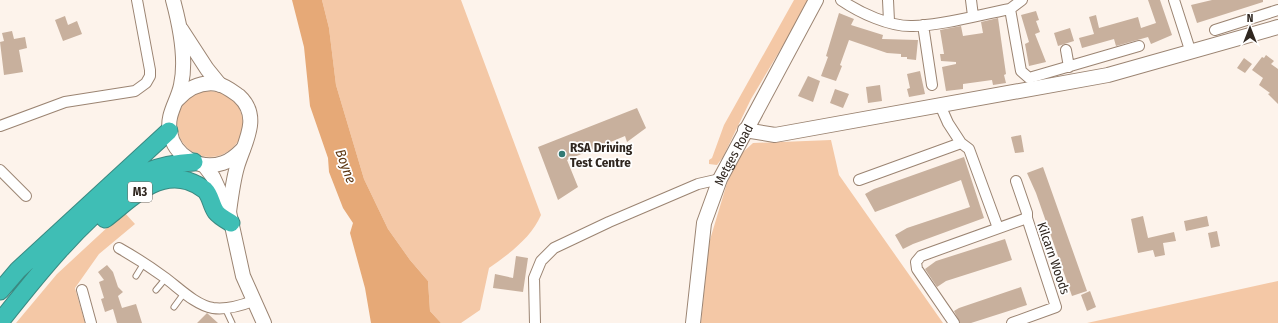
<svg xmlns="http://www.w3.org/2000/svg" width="1278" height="323" font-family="'Fira Sans Condensed',sans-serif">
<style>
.green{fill:#f4c8a6}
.water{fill:#e6a977}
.building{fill:#c8b09d}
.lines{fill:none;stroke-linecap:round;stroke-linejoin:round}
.lane-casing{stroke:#9b8472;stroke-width:7}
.street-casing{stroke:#9b8472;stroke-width:12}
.secondary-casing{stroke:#9b8472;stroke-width:16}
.highway-casing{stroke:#3a8981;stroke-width:19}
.lane{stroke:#fff;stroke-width:5}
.street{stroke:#fff;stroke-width:10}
.secondary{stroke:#fff;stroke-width:14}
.highway{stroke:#3fbeb5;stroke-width:17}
.poi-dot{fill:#327a74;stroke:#fff;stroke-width:1.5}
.labels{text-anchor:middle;stroke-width:3.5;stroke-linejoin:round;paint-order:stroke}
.shield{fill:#fff;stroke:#6e6863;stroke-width:1}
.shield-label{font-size:12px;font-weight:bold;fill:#302720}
.poi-label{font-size:13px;font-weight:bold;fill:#302720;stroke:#fff;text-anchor:start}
.street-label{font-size:13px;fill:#302720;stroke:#fff}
.water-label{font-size:14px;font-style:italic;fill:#5d350f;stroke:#fff}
</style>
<rect width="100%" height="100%" fill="#fdf3eb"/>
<path class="green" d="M322 0H461L541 215C531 238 509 254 489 268L480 310 461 323H441L430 311 428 281 410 260 388 229 364 179 336 85 329 28Z
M794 0H810L751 99 723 157 717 165 709 164V160L712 158 724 125Z
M177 124a33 33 0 1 1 66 0a33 33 0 1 1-66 0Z
M831 140 839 175 943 323H701L709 243 727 183 741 154 753 143Z
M124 212 135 224 99 254 75 288 85 323H16L57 274Z
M1278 281V323H1087Z"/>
<path class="water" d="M292 0H322L329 28 336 85 364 179 388 229 410 260 428 281 430 311 441 323H371L365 288 350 233 353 223 343 208 329 172 328 158 310 106 304 47Z"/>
<path class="building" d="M1148 0H1160L1172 35 1151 44 1148 37 1116 46 1114 39 1082 48 1079 38 1094 34 1089 17 1096 15 1099 28 1138 17 1141 28 1156 23Z
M1212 0H1263V2L1197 23 1191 5Z
M1036 11 1039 20 1036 21 1040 32 1035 34 1046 62 1029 66 1025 44 1029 42 1021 15Z
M839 13 854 19 851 25 883 35 882 39 918 40 916 60 907 59V57H901V54L887 53 849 40 840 65 842 66 836 81 821 76 828 57 826 56Z
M65 16 68 25 77 21 82 34 63 41 55 20Z
M998 18 1006 74 1004 75 1006 83 993 85 992 80 963 84V89L946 91 942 67 956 64V62L941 61 940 54H944L940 30 961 26 963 36 983 33 981 22Z
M1070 28 1074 41 1058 46 1054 33Z
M12 31 14 39 25 37 27 48 19 50 23 72 4 75 0 42 4 41 2 33Z
M1266 55 1274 61 1271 64 1278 69V104L1268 94 1270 93 1259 85 1263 78 1252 70 1262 57 1264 58Z
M1244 58 1252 64 1245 73 1237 68Z
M920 71 925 94 909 97 907 89 910 88 907 74Z
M808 76 820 81 813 102 798 96Z
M880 85 882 101 868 103 866 87Z
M835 89 849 94 843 108 830 103Z
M637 108 646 128 627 142 625 136 567 160 578 187 558 200 538 147Z
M1021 135 1024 152 1015 153 1011 137Z
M964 157 984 218 913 244 903 249 895 235 907 228 970 207 961 180 875 212 865 194 874 189Z
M1043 167 1087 291 1072 296 1036 193 1027 173Z
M1143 216 1148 238 1174 232 1176 241 1163 243 1165 255 1155 257 1153 250 1138 253 1131 219Z
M1207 216 1209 226 1186 231 1184 221Z
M1217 231 1220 246 1211 248 1208 233Z
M1005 239 1012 260 946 281 937 287 925 269 936 261Z
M516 256 528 258 523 292 493 288 495 274 513 278Z
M107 265 113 272 118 287 123 292 118 296 122 308 136 304 142 323H117L113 309 105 312 101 299 104 298 99 282 104 280 98 272Z
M1021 287 1027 305 971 323H960L954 311 959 308Z
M1090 291 1096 307 1087 311 1081 295Z
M207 313 218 323H197Z"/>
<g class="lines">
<g class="lane-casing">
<path id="lane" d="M136 276 144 263
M156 290 166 278
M174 307 185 292
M225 308 232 323"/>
</g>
<g class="street-casing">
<path id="street" d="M841 0C860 13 890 27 913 26 945 25 978 15 1010 9
M888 0 889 21
M971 0 973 16
M1022 0 1010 9 1021 71 1029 78 1139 46
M1174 0 1191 53
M923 25 932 85
M1215 30 1278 10
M1066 50 1069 67
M0 126 65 102 135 91 146 83 150 76V70L137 0
M961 143 969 149 998 228
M0 170 26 196
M859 180 961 143 948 123 940 105
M1016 181 1027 213V218
M119 248C135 257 149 266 164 277 178 287 195 305 213 308 227 310 240 306 253 301
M82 290 91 323
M535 323 534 278 541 261 554 248 609 222 698 184 720 179
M954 323 917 269 916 262 921 256 1027 218 1056 307 1012 323"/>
</g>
<g class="secondary-casing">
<g id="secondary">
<path d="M173 0C180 26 187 58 181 85 178 101 166 115 170 132 174 156 200 171 223 163 231 161 237 155 243 149"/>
<path d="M181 29 207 69 220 85"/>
<path d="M177 100C188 88 201 81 218 84 226 86 232 91 239 96 262 117 244 143 237 167 233 181 231 197 229 212"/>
<path d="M745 130 775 135 1108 75 1278 27"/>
<path d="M204 165 213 177 229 212 243 276 264 323"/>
<path id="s1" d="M693 323 704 223 720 179 816 0"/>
</g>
</g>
<g class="highway-casing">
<path id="highway" d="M105 219C130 200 155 171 188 181 194 183 200 186 205 190 211 196 211 205 216 212 219 216 226 220 231 223
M0 291 18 270 169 131
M0 322C38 274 78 224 127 187 134 182 141 174 149 171 164 165 178 163 194 162"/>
</g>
<use href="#lane" class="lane"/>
<use href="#street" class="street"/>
<use href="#secondary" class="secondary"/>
<use href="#highway" class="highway"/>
</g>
<circle class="poi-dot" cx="562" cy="154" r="4"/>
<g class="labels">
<rect class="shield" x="128" y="182" width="24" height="20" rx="3"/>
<g class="shield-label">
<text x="140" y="196">M3</text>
</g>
<g class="poi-label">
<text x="570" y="152">RSA Driving<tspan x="570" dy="15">Test Centre</tspan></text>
</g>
<g class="street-label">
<text dy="5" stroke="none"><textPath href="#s1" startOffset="175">Metges Road</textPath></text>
<text transform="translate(1054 258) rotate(71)" y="5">Kilcarn Woods</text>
</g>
<g class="water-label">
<text transform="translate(346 166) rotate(70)" y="5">Boyne</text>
</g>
</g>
<g transform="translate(1250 28)" stroke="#ffffff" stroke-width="3" paint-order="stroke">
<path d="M0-3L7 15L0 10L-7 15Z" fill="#302720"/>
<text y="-6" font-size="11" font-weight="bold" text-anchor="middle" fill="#302720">N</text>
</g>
</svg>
